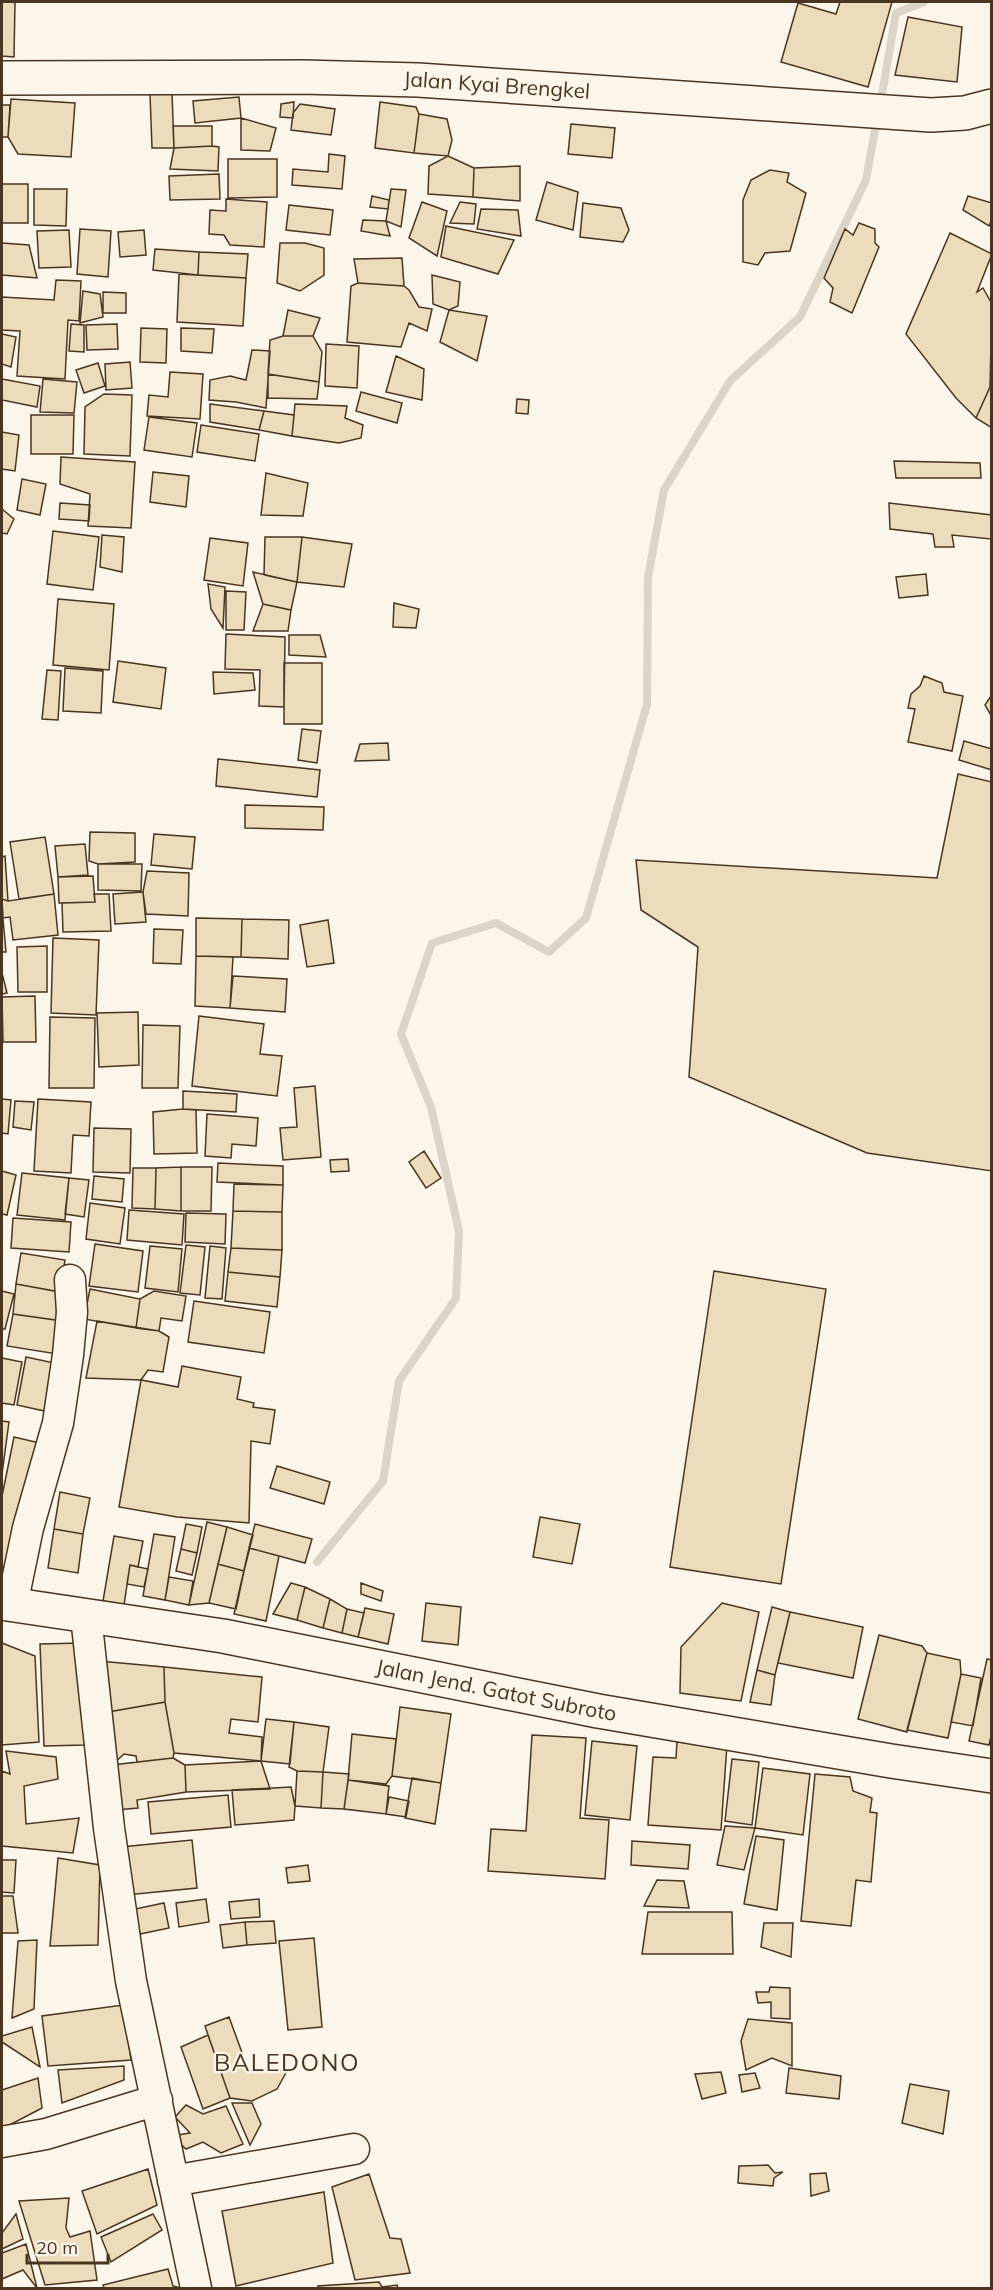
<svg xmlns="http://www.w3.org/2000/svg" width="993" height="2290" font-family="Mulish,sans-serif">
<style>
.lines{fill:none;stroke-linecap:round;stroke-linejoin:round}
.stream{stroke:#dcd4c6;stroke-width:8}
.building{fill:#ecdcbc;stroke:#4a3520;stroke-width:1.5}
.minor-casing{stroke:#4a3520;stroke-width:33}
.major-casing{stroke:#4a3520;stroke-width:36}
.minor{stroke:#fbf6e9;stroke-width:30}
.major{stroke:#fbf6e9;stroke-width:33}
.labels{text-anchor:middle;stroke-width:4.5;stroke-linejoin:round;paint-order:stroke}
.street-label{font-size:21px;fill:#4a3520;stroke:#fbf6e9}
.quarter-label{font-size:24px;letter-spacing:1.5px;fill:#4a3520;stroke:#fbf6e9}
</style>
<rect width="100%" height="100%" fill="#fbf6e9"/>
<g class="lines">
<path class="stream" d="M880 106 896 13 924 2
M317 1562 383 1481 399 1381 456 1298 459 1231 431 1107 401 1034 432 943 496 923 549 952 586 918 647 704 648 577 664 490 730 381 800 317 866 180 877 119"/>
</g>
<path class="building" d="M2 2H15L14 57 2 56Z
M840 2H892L868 87 781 62 798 3 836 14Z
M908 17 962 27 957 82 895 75Z
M172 93 174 148H152L150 94Z
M239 97 241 118 195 123 193 101Z
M11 99 75 103 71 157 18 154 8 137Z
M294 102 293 118 280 117 281 104Z
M380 102 416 107 419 114 414 153 375 148Z
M300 104 335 109 331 135 291 130 293 113Z
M2 105H10L8 137H2Z
M419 114 447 119 452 140 448 156 414 153Z
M241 118 276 128 270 151 241 150Z
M571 124 615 128 612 158 568 154Z
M173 126H212V146L174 148Z
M212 146 219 147 218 171 170 169 174 148Z
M329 154 345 156 342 189 292 185 293 169 328 172Z
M448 156 474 168 473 197 428 194 429 166Z
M228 159H277V197L228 198Z
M520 166V201L473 197 474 168Z
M770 170 789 173 787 182 806 193 790 251 765 253 758 265 743 262V200L751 180Z
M219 174 220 199 170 200 169 176Z
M547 182 578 192 573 230 536 220Z
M2 184H28V223H2Z
M34 189H67L66 226 34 225Z
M391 189 406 190 401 227 386 221Z
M372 196 389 200 388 209 370 207Z
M968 196 992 203V219L989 226 963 210Z
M226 199 267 202 264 247 230 245 224 235 209 234 210 210 226 211Z
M422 202 447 211 437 256 409 238Z
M460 202 476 204 474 224 450 223Z
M583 203 621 208 629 230 623 242 580 237Z
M289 205 333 210 330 235 286 230Z
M481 209 518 210 521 236 477 229Z
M363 220 386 221 390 236 361 231Z
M859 223 875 229V243L879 247 852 313 830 302 833 288 824 278 845 229 853 235Z
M446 226 514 240 498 274 441 257Z
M80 229 111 231 108 277 77 274Z
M69 230 71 267 39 268 37 231Z
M144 230 146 255 120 257 118 232Z
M950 233 992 254 977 292 983 288 992 304 990 387 976 418 956 398 906 334Z
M2 243 29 245 37 278 2 275Z
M280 243H305L324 248V275L300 291 277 283Z
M155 249 199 252 198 275 153 270Z
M199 252 248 254 246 278 198 275Z
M402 258 404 286 358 283 354 259Z
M179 274 246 278 243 326 177 322Z
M432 275 460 282 458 306 449 310 433 304Z
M56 280 81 281 79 321 68 320 65 379 17 376 20 331 2 330V297L54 300Z
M358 283 404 286 409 290 419 307 432 309 427 331 409 323 401 347 347 342 351 286Z
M83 291 100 294 103 317 80 323Z
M103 292 126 293V313H103Z
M288 310 320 318 313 336H283Z
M449 310 487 316 477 361 440 342Z
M71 324 84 325V352L69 351Z
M117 324 118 349 87 350 86 325Z
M141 328 167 329 166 363 140 362Z
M181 328 214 329 212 353 181 351Z
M2 334 16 337 11 367 2 364Z
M283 336H313L322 352 319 382 268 374 270 340Z
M326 344 359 346 357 388 325 386Z
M252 350 270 351 266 408 236 402 209 400 210 380 230 376 246 380Z
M396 356 424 369 422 400 386 392Z
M130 362 132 388 106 390 105 364Z
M98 363 105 386 84 393 76 370Z
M170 372 203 374 200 419 147 416 149 395 168 397Z
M268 374 319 382 317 399 268 398Z
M2 379 40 386 37 407 2 400Z
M43 379 77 382 74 413 40 412Z
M990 387 992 388V428L976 418Z
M361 392 402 403 397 423 356 411Z
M104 394 132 395 130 456 84 454 85 407Z
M517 399 529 400 528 414 516 413Z
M210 404 264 411 259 430 210 422Z
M295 404 347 406 345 418 363 425 361 438 339 443 292 436Z
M264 411 294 415 292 436 259 430Z
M31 415H74L73 454H31Z
M149 417 197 423 192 457 144 450Z
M201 425 259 434 255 461 197 452Z
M2 432 19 435 15 471 2 469Z
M61 457 135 462 131 528 88 526 90 494 60 484Z
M894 461 980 463 981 478H896Z
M153 472 189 476 186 507 150 502Z
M266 473 308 483 303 516 261 515Z
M22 479 46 484 40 515 17 510Z
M60 503 90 505 89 521 59 519Z
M889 503 992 515 991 539 952 535 954 547H935L933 534 890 529Z
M2 509 14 519 7 534 2 533Z
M53 531 99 537 93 590 47 584Z
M102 535 124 537 122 572 100 567Z
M265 537H302L297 582 264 575Z
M302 537 352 544 344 587 297 582Z
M210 538 248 543 243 586 204 580Z
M253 572 297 582 291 610 263 604Z
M926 574 928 595 899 598 896 577Z
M208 584 225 587 223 628 211 609Z
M226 591 246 592 244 630H226Z
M58 599 114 604 109 670 53 665Z
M394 603 419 609 416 628 393 627Z
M263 604 291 610 288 631H253Z
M226 634 285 637 284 707 259 706 260 670 225 669Z
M289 635H320L326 657 289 655Z
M118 661 166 668 161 709 113 702Z
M284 663H322V724H284Z
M65 668 103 671 101 713 63 711Z
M47 670 61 671 58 720 42 719Z
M213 672 253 673 255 690 214 694Z
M924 676 942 683 944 692 963 696 952 751 908 742 915 709 908 708 911 694 920 686Z
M991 696H992V717L985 705Z
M302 729 321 731 317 763 298 760Z
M964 741 992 749V770L959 760Z
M388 743 389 760 355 761 360 744Z
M218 759 320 770 317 797 216 786Z
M958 774 992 782V1171L867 1153 689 1077 698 947 641 910 636 860 937 878Z
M245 805 324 807 323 830 245 828Z
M90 832 135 833V862L98 864 89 861Z
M154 834 195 837 192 869 151 865Z
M45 837 54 894 19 899 10 842Z
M85 844 88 875 58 877 55 846Z
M5 856 8 901 2 899V857Z
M98 864H142L141 891 98 890Z
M147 871 189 873 188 916 146 914 143 892Z
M93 876 95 902 59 903 58 877Z
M143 892 146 922 115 924 113 894Z
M54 894 58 935 13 940 10 917 3 918 2 899 8 901Z
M94 894H109L111 931 63 932 62 903 95 902Z
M2 908 6 952H2Z
M196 918 242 919 241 957 196 956Z
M242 919 289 920 288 959 241 957Z
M328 920 334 963 307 967 300 925Z
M154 929 183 930 181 964 153 963Z
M53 938 99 940 96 1015 51 1013Z
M47 946V992H18L17 947Z
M196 956 233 957 230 1008 195 1006Z
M2 973 7 993 2 994Z
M233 976 287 979 285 1012 230 1008Z
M35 996 36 1042H3L2 997Z
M138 1012 139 1065 99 1067 97 1013Z
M199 1016 264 1024 260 1054 282 1056 277 1096 192 1086Z
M50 1017 95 1018 94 1088H49Z
M143 1025 180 1026 178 1088H142Z
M315 1086 321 1157 283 1160 280 1128 297 1127 294 1088Z
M183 1091 237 1094 236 1112 183 1109Z
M2 1099 11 1100 8 1134 2 1133Z
M38 1099 91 1102 89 1136 73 1135 71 1173 34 1171Z
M15 1101 34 1102 31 1130 13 1127Z
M183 1109 196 1110 197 1153 154 1154 153 1112Z
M207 1114 258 1118 256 1146 232 1144 231 1158 205 1156Z
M94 1128 131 1129 130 1173 93 1172Z
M424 1151 441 1178 426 1188 409 1162Z
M348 1159 349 1171 331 1172 330 1160Z
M218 1163 283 1166V1185L217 1182Z
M181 1167H212L211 1211H181Z
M181 1167V1211L155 1209 156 1168Z
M133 1168H156L155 1209 132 1208Z
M2 1171 16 1175 7 1215 2 1214Z
M22 1173 69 1178 65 1220 17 1215Z
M94 1176 124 1179 122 1202 92 1199Z
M69 1178 89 1180 84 1217 65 1214Z
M234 1184 283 1185 282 1212 233 1211Z
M90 1203 125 1208 120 1244 86 1239Z
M129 1210 184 1214 182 1245 127 1240Z
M233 1211 282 1212V1250L231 1248Z
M186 1213 226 1214 225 1244 185 1242Z
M13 1218 71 1222 69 1252 11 1248Z
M95 1244 143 1251 138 1292 89 1286Z
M186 1245 205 1247 200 1295 180 1293Z
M150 1246 182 1249 178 1292 145 1288Z
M210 1246 226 1248 222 1299 205 1298Z
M231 1248 282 1250 280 1277 228 1272Z
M21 1253 65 1260 60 1292 16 1284Z
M714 1271 826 1289 781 1584 670 1567Z
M228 1272 280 1277 277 1307 225 1301Z
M16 1284 60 1292 62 1321 13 1314Z
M90 1289 140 1299 136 1328 84 1319Z
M2 1291 14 1294 5 1329H2Z
M154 1291 186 1296 182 1321 161 1318 159 1331 136 1328 140 1299Z
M194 1301 270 1312 264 1353 188 1342Z
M13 1314 62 1321 57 1354 7 1346Z
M97 1321 159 1331 169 1337 163 1372 148 1370 141 1380 86 1378Z
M26 1357 59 1364 49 1412 17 1405Z
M2 1358 22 1362 14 1405 2 1403Z
M182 1366 241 1377 237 1399 254 1403 253 1407 275 1410 270 1444 251 1441 249 1523 177 1517 119 1507 141 1380 178 1387Z
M2 1421 9 1422 2 1474Z
M14 1437 44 1444 17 1570 2 1567V1496Z
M277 1466 330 1482 324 1504 270 1488Z
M60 1492 90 1498 83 1534 54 1529Z
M540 1517 580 1524 572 1564 533 1557Z
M207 1522 227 1527 209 1603 189 1605Z
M186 1524 202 1527 197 1553 181 1549Z
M255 1524 312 1539 305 1563 249 1548Z
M227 1527 253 1535 244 1571 218 1564Z
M54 1529 83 1534 78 1573 48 1568Z
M154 1534 175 1537 165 1600 143 1596Z
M114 1536 143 1541 138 1567 130 1565 124 1605 103 1601Z
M249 1548 279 1556 266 1621 234 1614Z
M181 1549 197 1553 192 1575 176 1571Z
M218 1564 244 1571 236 1609 209 1603Z
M130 1565 148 1569 144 1587 127 1584Z
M169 1577 193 1581 189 1605 165 1600Z
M291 1583 305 1587 297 1620 273 1614Z
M361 1583 383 1591 381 1601 361 1594Z
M305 1587 330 1599 323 1628 297 1620Z
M330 1599 347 1609 342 1633 323 1628Z
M426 1603 461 1607 458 1645 422 1641Z
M722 1603 759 1612 741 1701 680 1693 681 1647Z
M772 1607 790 1612 775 1675 757 1670Z
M365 1608 394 1614 388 1644 358 1637Z
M347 1609 364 1613 358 1637 342 1633Z
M790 1612 863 1627 853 1678 778 1663Z
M879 1635 922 1646 927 1653 907 1732 858 1719Z
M2 1643 35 1656 39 1742 2 1745Z
M81 1643 86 1745 44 1746 40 1644Z
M927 1653 960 1660 961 1674 948 1738 907 1730Z
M987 1659 992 1660V1732L989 1745 969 1741Z
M99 1661 164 1667 165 1702 102 1713Z
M164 1667 262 1677 258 1722 231 1719 229 1733 262 1737 261 1761 174 1753 165 1702Z
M757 1670 775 1675 771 1705 750 1702Z
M961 1674 981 1678 973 1726 951 1722Z
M165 1702 174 1753 173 1758 137 1762 136 1756 124 1754 112 1765 102 1713Z
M400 1707 451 1714 441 1783 392 1776Z
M266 1719 294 1722 290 1764 261 1761Z
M294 1722 329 1727 323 1772 297 1771 289 1767Z
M352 1734 396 1739 392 1776 386 1784 348 1780Z
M532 1735 586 1738 580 1818 609 1820 605 1879 488 1871 491 1829 526 1831Z
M592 1741 637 1746 630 1820 585 1815Z
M677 1742 727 1745 721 1830 648 1825 653 1757 676 1758Z
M6 1751 56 1757 58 1779 24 1786 26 1824 79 1818 73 1853 2 1846V1771L10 1774Z
M173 1758 185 1765 186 1792 137 1800 138 1808 116 1810 112 1765Z
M732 1759 759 1762 752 1825 725 1821Z
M261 1761 270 1789 186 1792 185 1765Z
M763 1768 810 1774 803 1835 755 1828Z
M297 1771 323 1772 321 1808 295 1806Z
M323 1772 349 1774 344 1809 321 1808Z
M815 1774 850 1777 853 1791 872 1798 870 1812 877 1813 871 1882 856 1880 851 1926 801 1921Z
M412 1778 441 1783 435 1824 405 1818Z
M348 1780 389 1786 386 1814 344 1809Z
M291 1787 295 1806 294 1820 235 1825 232 1790Z
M228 1795 231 1827 151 1834 148 1802Z
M389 1797 409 1801 406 1817 386 1814Z
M725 1826 755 1828 744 1870 717 1865Z
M756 1836 784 1840 777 1910 744 1904Z
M192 1840 197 1888 126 1895 121 1847Z
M632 1841 690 1845 688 1869 631 1865Z
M58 1858 100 1865 98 1945 50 1946Z
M2 1860H16L14 1893 2 1892Z
M308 1865 310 1881 288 1883 286 1868Z
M657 1880 684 1881 689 1908 644 1906Z
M2 1896H13L18 1933H2Z
M206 1899 209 1922 179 1927 176 1903Z
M259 1899 260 1917 231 1919 229 1902Z
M164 1903 169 1928 140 1934 135 1909Z
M648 1912H732L733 1954H642Z
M274 1921 276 1943 247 1945 245 1922Z
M245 1922 247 1945 223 1948 220 1925Z
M764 1923H793L791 1957 761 1947Z
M314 1938 322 2027 288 2030 279 1941Z
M37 1940 34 2009 12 2018 18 1941Z
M770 1987 790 1988V2019L771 2018V2002L758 2003 756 1992H769Z
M123 2005 131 2060 48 2066 42 2016Z
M229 2017 248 2069 287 2071 277 2089 252 2101 230 2098 205 2026Z
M748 2019 792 2023V2066L772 2058 746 2070 741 2041Z
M32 2027 40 2067 2 2042V2036Z
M208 2035 230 2098 203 2109 181 2047Z
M124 2066V2080L62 2103 58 2070Z
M789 2068 841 2076 839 2099 786 2093Z
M721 2072 726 2093 702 2099 695 2074Z
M755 2073 760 2088 742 2092 739 2075Z
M38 2078 42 2108 2 2129V2090Z
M910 2084 949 2091 943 2134 902 2123Z
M232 2103H252L261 2124 250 2145Z
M186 2105 203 2114 226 2106 243 2144 221 2153 203 2142 186 2149 172 2136 190 2133 175 2117Z
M768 2165 775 2173 783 2172 774 2178 773 2186 738 2183 739 2166Z
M148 2169 157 2205 97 2234 82 2191Z
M826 2173 829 2191 811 2196 810 2174Z
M369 2174 390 2238 401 2239 410 2273 355 2280 332 2187Z
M324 2192 333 2263 236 2286 222 2211Z
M69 2198 66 2228 70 2237 90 2231 97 2280 45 2285 19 2201Z
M16 2214 23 2239 2 2249V2231V2233Z
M153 2214 162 2230 111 2262 101 2237Z
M26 2244 37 2288 23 2270 2 2279V2253Z
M168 2269 173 2286 181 2288H104L103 2285Z
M379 2282 382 2287 397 2285 398 2288H319L318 2286Z"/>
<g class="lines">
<g class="minor-casing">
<path id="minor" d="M12 1605 28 1528 58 1423 68 1355 72 1312 70 1280
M86 1616 109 1828 131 1981 196 2288
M2 2142 46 2134 157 2100
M173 2181 354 2149"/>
</g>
<g class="major-casing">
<g id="major">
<path id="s1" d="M2 78 302 77 418 80 931 115 965 113 992 106"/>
<path id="s2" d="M2 1603 223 1636 598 1711 891 1761 992 1776"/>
</g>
</g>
<use href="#minor" class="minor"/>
<use href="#major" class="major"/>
</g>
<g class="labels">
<g class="street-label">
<text dy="7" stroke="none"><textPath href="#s1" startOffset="495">Jalan Kyai Brengkel</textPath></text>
<text dy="7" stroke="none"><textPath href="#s2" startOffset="502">Jalan Jend. Gatot Subroto</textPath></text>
</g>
<g class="quarter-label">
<text x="287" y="2071">BALEDONO</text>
</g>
</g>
<rect width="993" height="2290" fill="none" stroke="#4a3520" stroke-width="6"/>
<path d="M27 2254v9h81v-9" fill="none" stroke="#4a3520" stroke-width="3"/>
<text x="36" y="2254" font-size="18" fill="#4a3520" stroke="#fbf6e9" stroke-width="4.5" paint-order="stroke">20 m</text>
</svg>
